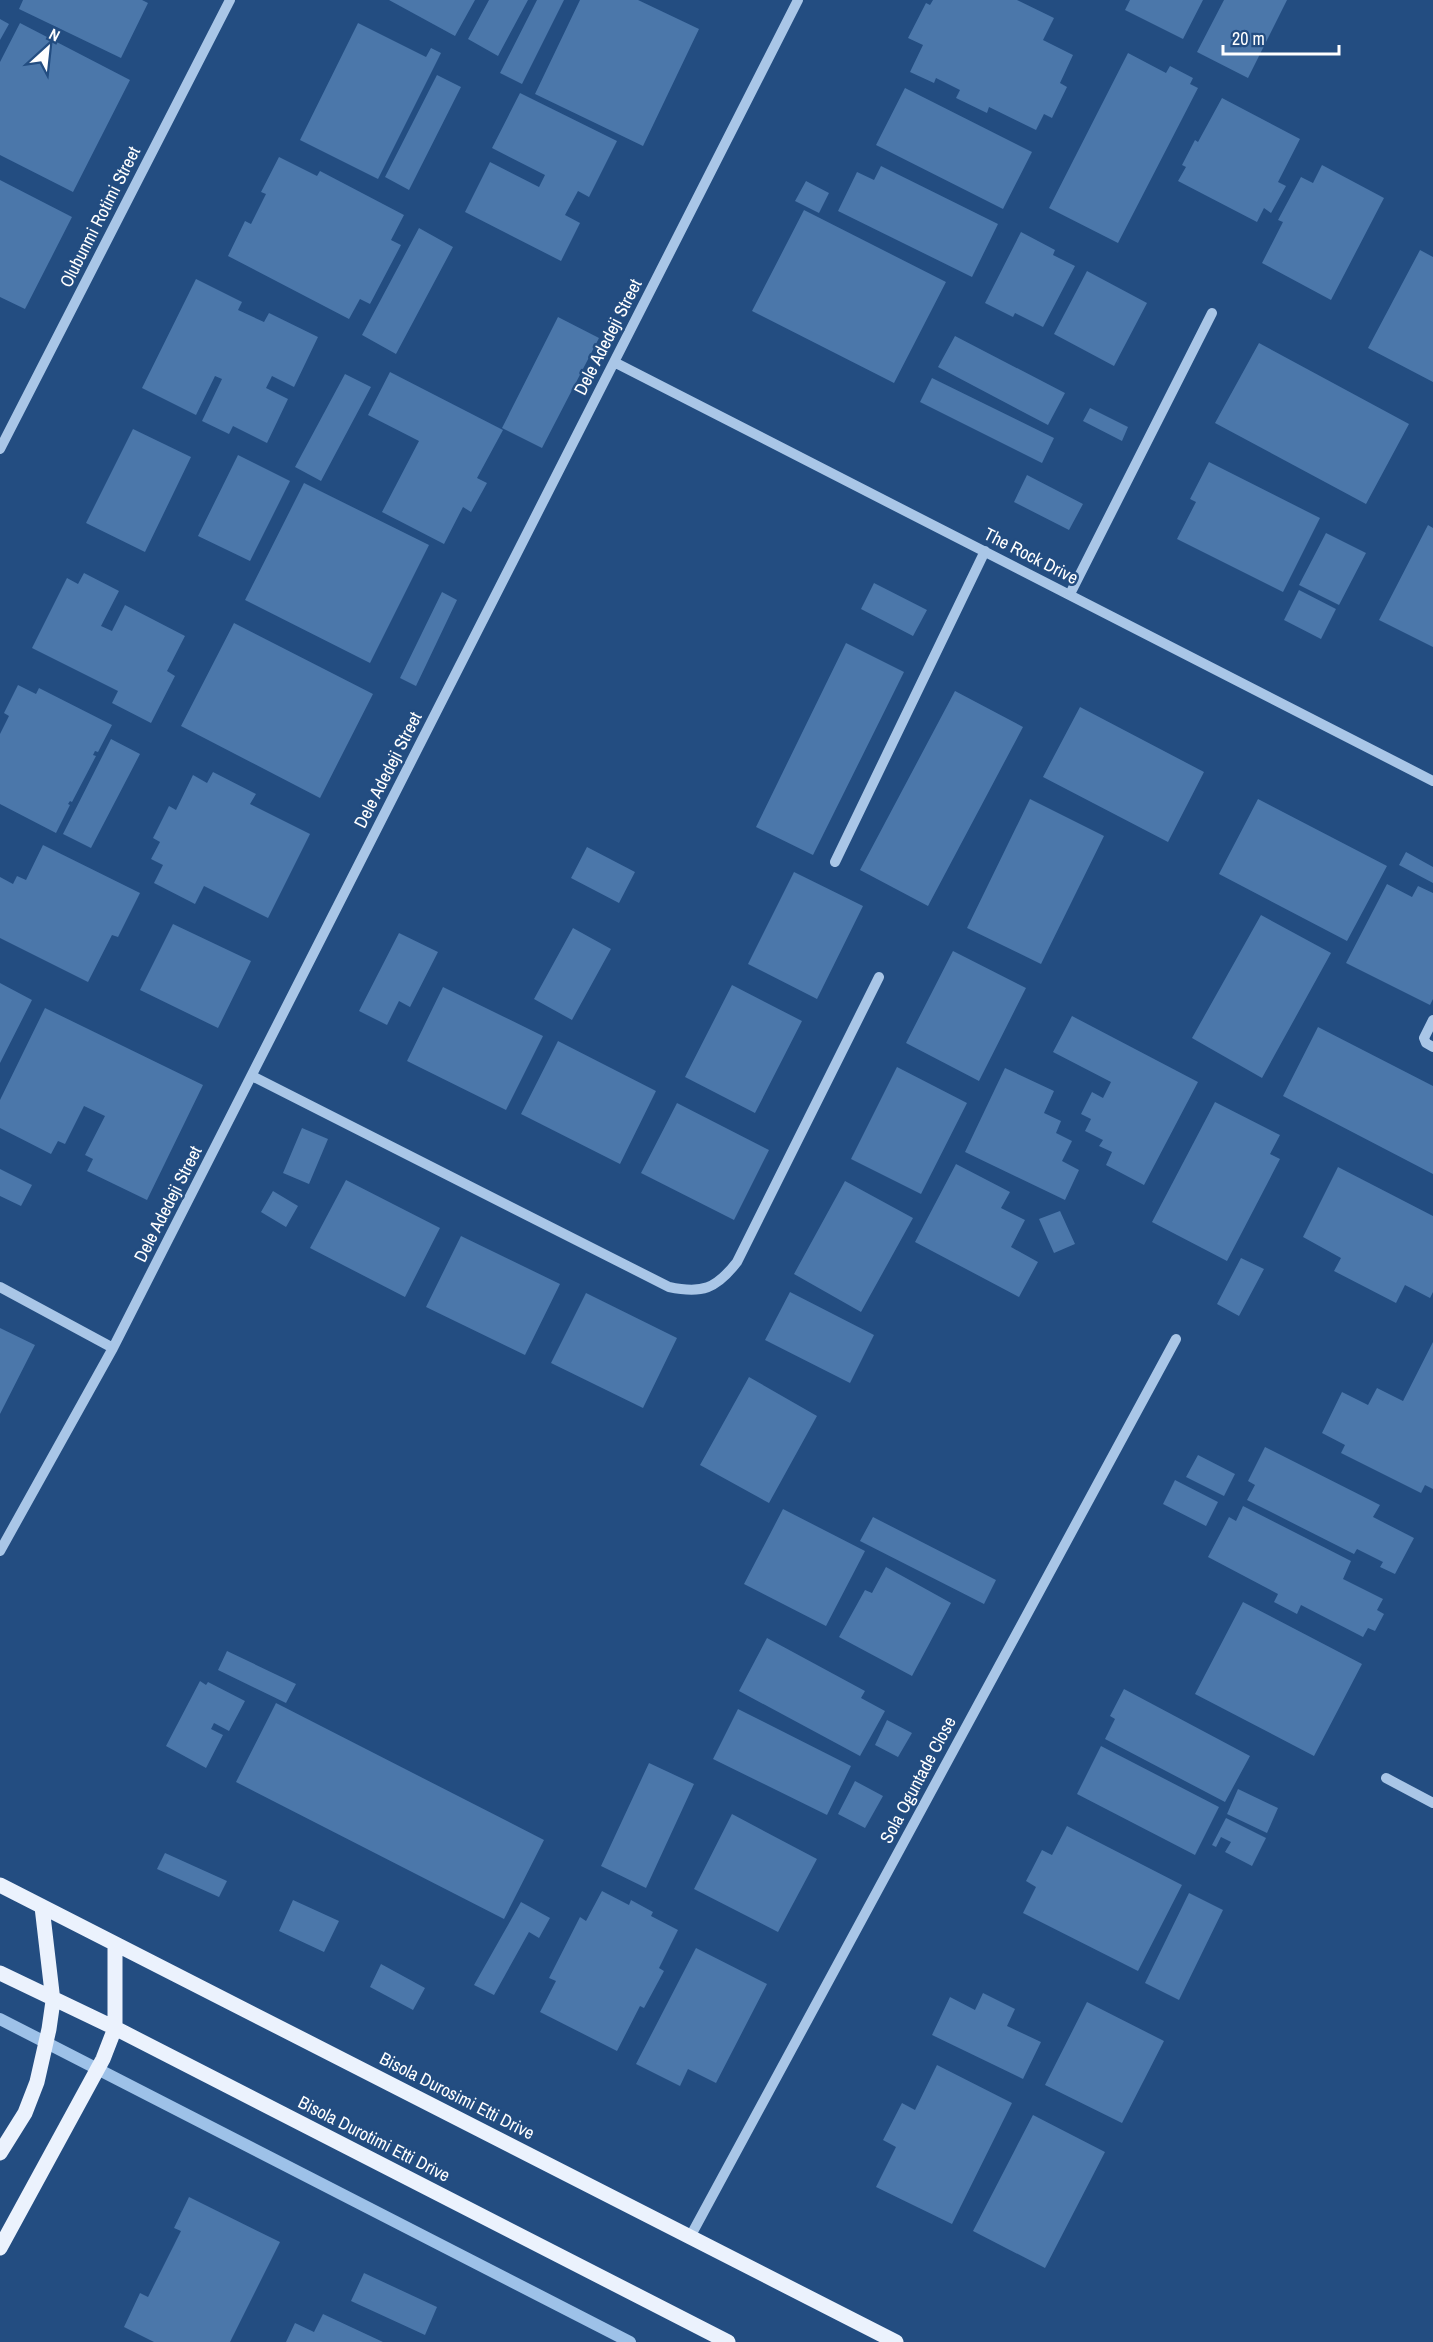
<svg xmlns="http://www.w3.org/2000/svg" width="1433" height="2342" font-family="'Archivo Narrow',sans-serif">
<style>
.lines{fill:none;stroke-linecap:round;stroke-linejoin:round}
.stream{stroke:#9dc1e8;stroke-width:12}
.building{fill:#4b77aa}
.minor{stroke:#a9c6e7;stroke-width:10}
.major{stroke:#ebf2fd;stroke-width:15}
.labels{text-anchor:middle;stroke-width:5;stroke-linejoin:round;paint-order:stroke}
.street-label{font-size:18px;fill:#fff;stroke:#234d81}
</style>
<rect width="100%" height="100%" fill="#234d81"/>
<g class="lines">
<path class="stream" d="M0 2019 630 2342"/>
</g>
<path class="building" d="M23 0H142L148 3 121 58 19 9Z
M389 0H475L455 36Z
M489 0H528L498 56 468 39Z
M537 0H564L522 84 500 73Z
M580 0H638L699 29 643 146 535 94Z
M933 0H1017L1054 18 1043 40 1073 55 1060 83 1067 87 1052 118 1044 114 1036 130 989 107 987 113 956 98 960 90 936 78 934 83 910 72 923 45 908 38 926 3 930 5Z
M1130 0H1203L1183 39 1125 10Z
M1224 0H1287L1248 78 1197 52Z
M0 19 9 24 0 40Z
M20 23 130 80 73 192 0 155V62Z
M358 23 426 57 431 48 441 53 378 179 300 140Z
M1128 53 1166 73 1170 66 1193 78 1190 84 1198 88 1118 243 1049 208Z
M437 75 461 87 409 190 385 177Z
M905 88 1032 152 1003 209 876 145Z
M520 93 617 141 589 197 578 191 565 215 580 223 561 261 465 212 490 162 539 187 545 175 492 148Z
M1222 98 1300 139 1278 182 1286 186 1271 213 1264 208 1257 222 1178 181 1186 167 1182 165 1195 140 1198 142Z
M279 157 317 176 320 171 404 215 391 240 401 245 370 304 360 299 349 319 228 256 245 221 251 224 266 194 261 192Z
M1322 165 1384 198 1331 300 1262 263 1283 222 1278 220 1301 177 1313 183Z
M881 166 998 224 972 277 838 211 857 172 874 180Z
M0 180 72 217 25 309 0 297Z
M806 181 829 193 819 213 795 201Z
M804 210 946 282 894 383 752 311Z
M419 228 453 247 396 354 362 335Z
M1021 232 1055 250 1053 255 1075 266 1043 327 1015 313 1013 317 985 303Z
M1420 250 1433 257V382L1368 348Z
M1087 271 1147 303 1114 366 1054 334Z
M196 279 242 302 238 310 264 322 269 313 318 337 294 387 272 376 266 388 288 399 267 443 233 426 229 434 202 421 222 379 215 376 196 415 142 388Z
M558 317 599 338 542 448 502 428Z
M955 336 1065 393 1048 425 938 367Z
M1259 343 1409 424 1366 504 1215 423Z
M390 372 503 430 477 478 487 483 471 512 463 507 444 544 382 512 419 441 368 415Z
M345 374 371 387 321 481 295 467Z
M932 378 1054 438 1042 463 920 402Z
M1090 408 1128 427 1122 441 1083 421Z
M133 429 191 457 145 552 86 523Z
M238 455 290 481 250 561 198 536Z
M1209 462 1320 518 1283 592 1177 539 1196 502 1190 499Z
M1027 475 1083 504 1069 530 1014 502Z
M304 483 429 545 370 663 245 600Z
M1428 525 1433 528V647L1379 620Z
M1326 533 1366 553 1339 605 1299 585Z
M84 573 119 591 101 626 112 631 125 605 185 636 167 671 175 676 151 723 112 703 118 691 32 648 67 578 78 584Z
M874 583 927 610 913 636 861 609Z
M1299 590 1336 609 1321 639 1284 620Z
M442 592 457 600 416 686 400 678Z
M234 623 373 694 320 798 181 726Z
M846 643 904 672 813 855 756 827Z
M18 685 36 694 39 688 112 725 98 752 95 751 93 755 96 756 72 802 70 801 68 804 70 805 56 833 0 804V734L9 716 4 713Z
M955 691 1023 727 928 906 860 870Z
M1080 707 1204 772 1168 842 1043 777Z
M111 739 140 754 91 848 63 834Z
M213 772 256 794 250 804 310 834 268 918 204 886 195 904 154 883 163 865 151 859 160 842 153 838 169 806 176 810 193 775 207 783Z
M1030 799 1104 836 1041 964 967 928Z
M1258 799 1387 866 1347 941 1219 874Z
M43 845 140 893 118 937 112 935 88 982 0 938V877L13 884 17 876 26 880Z
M587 847 635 872 619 903 571 878Z
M1406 852 1433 867V883L1399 865Z
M794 872 863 906 817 999 748 964Z
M1387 884 1412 897 1418 886 1433 893V999L1430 1005 1346 963Z
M1261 915 1331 953 1262 1078 1192 1038Z
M173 924 251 961 218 1028 140 990Z
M573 928 611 949 572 1020 534 999Z
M399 933 438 952 410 1007 399 1001 387 1025 359 1011Z
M953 951 1026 988 979 1081 906 1043Z
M0 983 32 1000 0 1063Z
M732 985 802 1021 755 1113 685 1077Z
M443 987 543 1036 506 1110 407 1061Z
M45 1008 203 1085 147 1200 87 1171 93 1159 85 1155 105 1116 84 1106 65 1144 58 1141 51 1154 0 1128V1100Z
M1072 1016 1198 1082 1144 1185 1106 1165 1112 1152 1099 1146 1103 1140 1085 1131 1091 1119 1081 1114 1092 1092 1103 1098 1111 1082 1053 1052Z
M1318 1027 1433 1086V1174L1283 1096Z
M558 1041 656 1091 620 1164 521 1114Z
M897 1067 967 1103 921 1194 851 1159Z
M1005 1068 1054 1091 1044 1113 1061 1121 1056 1133 1072 1141 1062 1161 1079 1170 1065 1200 965 1152Z
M1215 1102 1280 1135 1270 1154 1280 1159 1227 1261 1152 1222Z
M677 1103 769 1150 734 1220 641 1173Z
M302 1128 328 1139 309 1184 283 1173Z
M956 1164 1010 1192 1001 1208 1025 1220 1011 1247 1038 1262 1019 1297 915 1242Z
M1338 1167 1433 1216V1292L1430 1298 1405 1285 1396 1303 1334 1271 1341 1258 1303 1237Z
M0 1169 32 1185 21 1206 0 1196Z
M346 1180 440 1228 405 1297 310 1248Z
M845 1181 913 1218 861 1312 794 1274Z
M273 1191 298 1206 286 1227 261 1212Z
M1060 1211 1075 1244 1054 1253 1039 1219Z
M461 1236 560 1284 525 1355 426 1307Z
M1241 1258 1264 1269 1239 1316 1217 1304Z
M790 1292 874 1335 850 1383 765 1340Z
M586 1293 677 1338 643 1408 551 1363Z
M0 1328 35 1345 0 1414Z
M1433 1342V1489L1425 1485 1421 1493 1341 1453 1345 1445 1322 1433 1342 1392 1368 1405 1377 1388 1403 1401Z
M749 1377 817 1416 769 1503 700 1465Z
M1265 1447 1380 1505 1373 1517 1414 1538 1395 1574 1380 1567 1383 1562 1357 1549 1354 1554 1247 1500 1255 1485 1248 1481Z
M1198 1455 1235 1474 1224 1496 1186 1477Z
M1175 1480 1218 1502 1206 1526 1163 1504Z
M1243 1506 1351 1561 1343 1579 1383 1599 1377 1610 1384 1614 1375 1631 1368 1628 1363 1637 1301 1605 1297 1614 1274 1602 1278 1594 1208 1557 1229 1517 1236 1521Z
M783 1509 865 1551 826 1626 744 1584Z
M873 1517 996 1580 984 1604 860 1541Z
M886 1567 951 1603 912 1676 839 1637 865 1590 872 1593Z
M1243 1602 1362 1664 1314 1756 1195 1694Z
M767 1638 865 1691 861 1698 885 1711 860 1756 739 1691Z
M227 1651 296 1684 286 1703 218 1670Z
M200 1681 206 1685 208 1682 245 1701 229 1731 214 1723 211 1729 223 1735 206 1768 166 1746Z
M1124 1689 1250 1756 1225 1802 1105 1739 1115 1719 1110 1716Z
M276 1703 544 1840 504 1919 236 1782Z
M738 1709 851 1766 827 1815 713 1759Z
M887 1720 912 1733 898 1757 875 1745Z
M1101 1746 1219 1807 1195 1855 1077 1794Z
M649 1763 694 1784 646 1888 601 1866Z
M855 1781 883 1796 865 1828 838 1814Z
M1238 1789 1278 1808 1267 1833 1227 1814Z
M732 1814 817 1859 778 1932 694 1889Z
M1226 1818 1266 1838 1252 1866 1225 1852 1231 1842 1221 1837 1216 1847 1212 1845Z
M1067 1826 1182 1885 1138 1971 1023 1913 1036 1887 1026 1881 1042 1850 1052 1855Z
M165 1853 227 1881 219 1897 157 1869Z
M602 1891 629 1905 631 1900 653 1912 651 1916 678 1930 659 1968 664 1971 644 2008 640 2006 617 2051 540 2012 556 1981 549 1978 580 1917 586 1921Z
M1189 1893 1223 1910 1179 2000 1145 1983Z
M293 1900 339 1921 324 1952 279 1931Z
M521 1902 550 1918 539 1938 529 1932 494 1995 474 1985Z
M696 1948 767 1984 716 2083 688 2069 680 2086 636 2064Z
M381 1964 425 1988 413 2010 370 1987Z
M983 1993 1015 2009 1007 2026 1041 2042 1023 2079 932 2035 950 1997 975 2010Z
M1087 2002 1164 2041 1122 2123 1045 2085Z
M937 2065 1012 2103 952 2224 876 2187 896 2147 883 2140 902 2103 915 2110Z
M1033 2115 1105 2152 1045 2268 973 2231Z
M189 2197 280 2242 230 2342H154L124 2327 140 2293 148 2297 181 2231 174 2228Z
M364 2273 437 2307 425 2335 351 2301Z
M323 2314 383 2342H286L295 2323 314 2332Z"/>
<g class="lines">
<path class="minor" d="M614 362 1433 781
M0 449 230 0
M1070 594 1212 313
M835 862 985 551
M1433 1020 1424 1038 1426 1043 1433 1047
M252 1076 669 1287C702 1294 716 1289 737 1262L879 977
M0 1287 113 1348
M0 1551 113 1348 798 0
M1386 1778 1433 1803
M690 2237 1176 1339"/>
<path class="major" d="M0 1885 896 2342
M0 1973 115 2028 728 2342
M0 2153 25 2113 37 2082 49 2029 53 2001 42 1907
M0 2248 103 2059 115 2028V1944"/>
</g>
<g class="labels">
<g class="street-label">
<text transform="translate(100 217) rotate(-63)" y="6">Olubunmi Rotimi Street</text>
<text transform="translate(608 337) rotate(-63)" y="6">Dele Adedeji Street</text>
<text transform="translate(1031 556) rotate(27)" y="6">The Rock Drive</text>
<text transform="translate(388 770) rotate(-63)" y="6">Dele Adedeji Street</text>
<text transform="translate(168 1204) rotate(-63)" y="6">Dele Adedeji Street</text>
<text transform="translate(918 1780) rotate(-62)" y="6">Sola Oguntade Close</text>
<text transform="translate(457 2096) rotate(27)" y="6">Bisola Durosimi Etti Drive</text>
<text transform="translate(374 2139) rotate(27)" y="6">Bisola Durotimi Etti Drive</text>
</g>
</g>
<g transform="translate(48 48) rotate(27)" stroke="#234d81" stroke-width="4.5" paint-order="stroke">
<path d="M0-4.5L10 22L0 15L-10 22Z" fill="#ffffff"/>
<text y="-9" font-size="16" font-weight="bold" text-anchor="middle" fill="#ffffff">N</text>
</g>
<path d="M1223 45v9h116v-9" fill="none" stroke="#ffffff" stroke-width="3"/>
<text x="1232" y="45" font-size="18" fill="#ffffff" stroke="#234d81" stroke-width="4.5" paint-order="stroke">20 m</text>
</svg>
